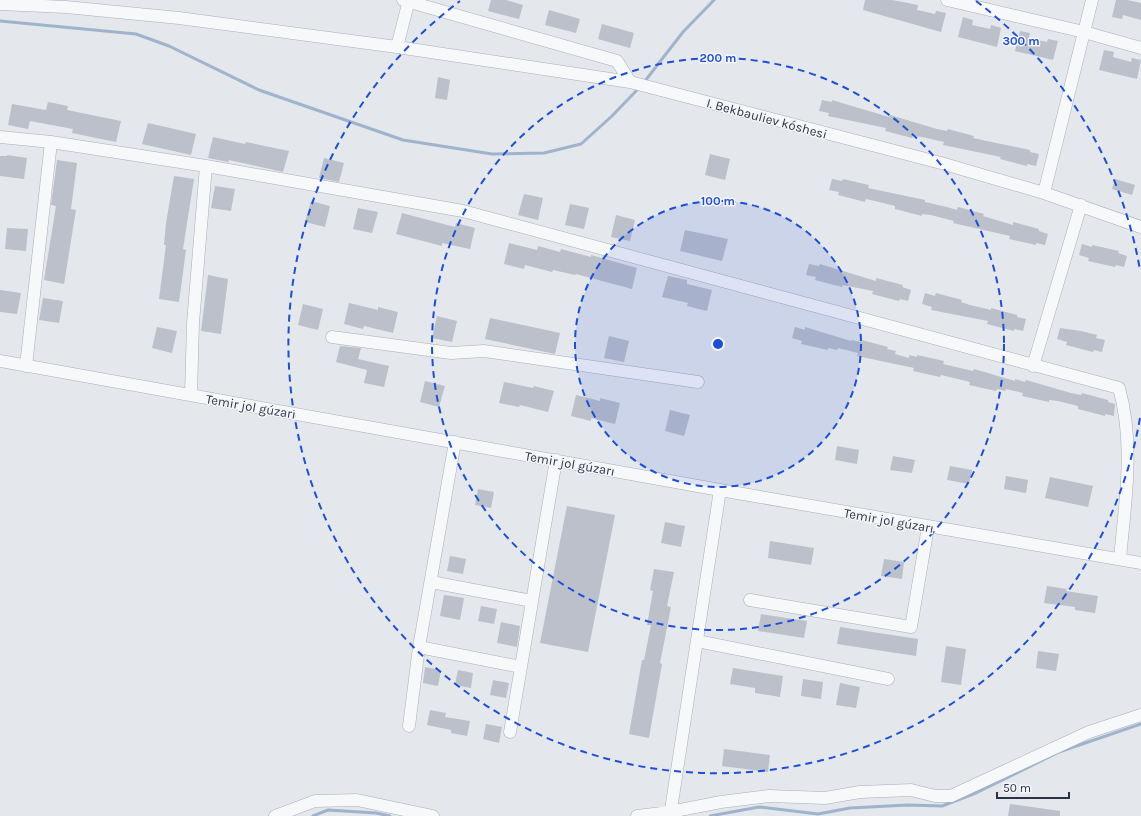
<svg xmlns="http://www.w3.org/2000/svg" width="1141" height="816" font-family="Karla,sans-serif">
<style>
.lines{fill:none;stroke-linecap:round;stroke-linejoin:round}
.stream{stroke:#9fb4cc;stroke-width:3}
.building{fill:#bbc0ca}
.minor-casing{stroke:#a9aeb7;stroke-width:13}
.minor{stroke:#f7f8fa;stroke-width:12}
.ring{fill:none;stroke:#1d4ed8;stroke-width:2;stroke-dasharray:7 5}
.labels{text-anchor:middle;stroke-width:3;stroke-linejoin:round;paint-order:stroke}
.street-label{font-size:13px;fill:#2b3445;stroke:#f4f6f9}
.centre{fill:#1d4ed8;stroke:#f4f6f9;stroke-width:2}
.ring-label{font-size:12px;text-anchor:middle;font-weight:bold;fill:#1d4ed8;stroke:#f4f6f9;stroke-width:3;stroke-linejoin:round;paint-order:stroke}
</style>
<rect width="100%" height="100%" fill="#e4e7ec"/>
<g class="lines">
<path class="stream" d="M0 21 136 34 169 46 259 90 403 140 492 154 544 153 581 144 612 116 637 90
M645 81 683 32 714 0
M313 816 328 810 376 813 390 816
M710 816 759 807 818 814 850 808 908 805 942 806 976 793 1059 752 1141 724"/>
</g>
<path class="building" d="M491 0H506L523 5 519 19 488 11Z
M865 0H892L908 3 918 5 917 10 935 14 936 11 946 13 941 32 863 10Z
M1116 0H1127L1141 3V20L1123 15 1122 19 1112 17Z
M549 10 580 19 576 33 545 25Z
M963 17 973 20 972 25 990 29 991 25 1001 28 997 47 958 37Z
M602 24 634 33 630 48 598 39Z
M1020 31 1030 33 1029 38 1047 42 1048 39 1058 41 1053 60 1015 51Z
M1104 50 1114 52 1113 57 1131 62 1132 58 1141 60 1137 79 1099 70Z
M438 77 450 80 447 100 435 98Z
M822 100 832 102V100L889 117 890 115 937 129 947 131 948 129 974 136 973 138 982 140 1030 150V152L1039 154 1036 166 1027 164V166L1000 159 1001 157 943 145 944 142 922 137 913 136 912 138 885 131 886 128 828 116 829 113 819 111Z
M48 102 68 106 67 110 121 121 116 142 72 133 73 129 30 121 28 129 8 125 12 104 46 110Z
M148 123 196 134 191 155 142 144Z
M213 137 245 144 246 142 289 151 283 172 229 160 228 162 208 158Z
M710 154 730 159 725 180 705 175Z
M7 155 27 158 24 179 0 176V156H7Z
M324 158 344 163 339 182 319 178Z
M57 160 77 163 71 209 76 210 64 284 44 280 56 206 51 205Z
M174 176 194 179 183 249 186 250 179 302 159 299 166 245H164L166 223Z
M832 179 842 181 843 179 869 185 868 188 925 200V202L947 207 957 210 958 207 984 214 983 216 1013 225V222L1039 229V231L1048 234 1045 245 1036 243V245L1009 239 1010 236 953 223 954 221 931 215 922 214V216L895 209V206L875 201 866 199 865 202 838 195 839 192 829 190Z
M1115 179 1135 185 1132 195 1112 189Z
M215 186 235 189 231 211 211 208Z
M524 194 543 198 538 220 518 215Z
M311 201 330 206 325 227 305 222Z
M570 204 589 208 584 229 565 225Z
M358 208 378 212 372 233 353 229Z
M402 213 455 227 456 223 475 228 470 249 442 243V246L396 234Z
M616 215 635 220 630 241 611 237Z
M7 228 28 229 26 251 5 249Z
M685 230 728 239 722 261 680 251Z
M509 243 537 250 538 246 560 252 561 249 591 257V255L637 268 632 289 576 274 575 275 553 270 552 272 525 265 524 269 504 264Z
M1082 244 1092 247V245L1119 251 1118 253 1127 256 1124 267 1116 265 1115 267 1088 261 1089 258 1079 255Z
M809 264 819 266 820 264 876 281V278L903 285 902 287 911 290 908 301 900 299 899 301 872 294 873 291 843 285 842 287 815 280 816 277 806 275Z
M208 275 228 279 221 334 201 331Z
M668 276 687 280V284L712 290 707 311 687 306 688 303 662 297Z
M0 290 21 293 17 314 0 312Z
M925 293 935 296 936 293 962 300 961 302 970 305 991 310V308L1017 315V317L1026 319 1023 331 1014 329V331L987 324 988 321 931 310 932 307 922 304Z
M43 298 63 301 59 323 39 320Z
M349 303 378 310V307L398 312 393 333 364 326 363 329 344 324Z
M303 304 323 309 318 330 298 325Z
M437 316 457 321 452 342 432 338Z
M490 318 560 333 555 354 485 339Z
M157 327 177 331 172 353 152 348Z
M795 327 805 330V327L851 341V340L861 342 862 340 888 347 887 349 896 351 895 354 909 358V355L917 357V355L944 361 943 364 973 371 974 369 1015 381V379L1025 382 1026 380 1071 393 1081 395 1082 393 1108 400V402L1115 404 1114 416 1105 414V416L1078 409V406L1058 401 1049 400V402L1022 396 1023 393 1006 389 1005 391 997 389 996 391 969 385 970 382 941 375 940 377 913 371 914 368 857 356 858 353 838 348 837 350 828 348V350L801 344 802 341 792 338Z
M1060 328 1081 331 1097 335 1096 338 1105 340 1102 352 1094 350 1093 352 1066 345 1067 342 1057 339Z
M609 336 629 341 624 362 604 358Z
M340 346 361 348 358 359 389 366 384 387 364 383 367 370 336 362Z
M425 381 445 386 439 407 420 402Z
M504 382 533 388 534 386 554 391 548 412 520 405 519 407 499 403Z
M576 395 600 401V398L620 403 615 424 591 418V421L571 416Z
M670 410 690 415 684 436 665 431Z
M837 446 859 450 857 464 835 460Z
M893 456 915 460 912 473 890 470Z
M950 466 972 470 969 484 947 480Z
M1006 476 1028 480 1026 493 1004 489Z
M1050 477 1093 486 1088 507 1045 498Z
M478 489 494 492 491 508 475 505Z
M567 506 615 515 588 652 540 643Z
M665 522 685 526 681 547 661 543Z
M770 541 814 548 811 565 768 558Z
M450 556 466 559 463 574 447 571Z
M884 559 904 562 902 579 881 576Z
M654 569 674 572 667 606 671 607 660 663 662 664 649 738 629 734 642 660H644L651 625H647L653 591 650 590Z
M1047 586 1067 589 1066 591 1098 596 1095 613 1075 610V607L1044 603Z
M444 595 464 598 460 620 440 616Z
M481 606 497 609 494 624 478 621Z
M761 614 807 621 804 638 758 631Z
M501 622 520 626 517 647 497 643Z
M840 627 918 639 916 656 837 644Z
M946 646 966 649 961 685 941 682Z
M1038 651 1059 654 1056 671 1036 668Z
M425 667 441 670 438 686 423 683Z
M733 668 783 676 780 697 755 693V688L730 684Z
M458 670 473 673 471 688 455 685Z
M803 679 823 682 821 699 801 696Z
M493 680 509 683 506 698 490 695Z
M840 683 860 687 856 708 836 705Z
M430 710 446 713 445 717 470 721 467 736 451 733V730L427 725Z
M486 724 502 727 499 743 483 739Z
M724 749 770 755 768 772 722 766Z
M1010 804 1060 811V816H1008Z"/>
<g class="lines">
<g class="minor-casing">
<path id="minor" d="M403 0 617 61 630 82
M947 0 1084 32 1141 48
M0 4 66 7 179 18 397 47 630 82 941 163 1044 193 1141 227
M397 47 409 0
M0 137 51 142 206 166 463 211 1119 388C1135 445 1125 502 1120 559
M1044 193 1092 0
M332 337 451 353 484 351 698 382
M0 361 720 490 1141 563
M26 366 51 142
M1033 366 1081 205
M191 395 193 323 206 166
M431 582 532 601
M750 600 911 627 928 527
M697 641 888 679
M419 647 521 667
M409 726 419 647 455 442
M510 732 556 460
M275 816 315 801 357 800 433 816
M637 816 670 812 721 802 769 796 825 798 860 792 911 790 935 796H951L1089 732 1141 715
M670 816 720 490"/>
</g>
<use href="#minor" class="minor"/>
</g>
<circle cx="718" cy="344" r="143" fill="#1d4ed8" fill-opacity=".12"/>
<g class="ring">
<circle cx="718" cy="344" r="143"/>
<circle cx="718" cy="344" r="286"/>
<path d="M1140 418A429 429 0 1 1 460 1M976 1A429 429 0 0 1 1140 270"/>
</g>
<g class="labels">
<g class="street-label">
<text transform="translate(767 118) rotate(15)" y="5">I. Bekbauliev kóshesi</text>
<text transform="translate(251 406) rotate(10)" y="5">Temir jol gúzarı</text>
<text transform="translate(570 463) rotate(10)" y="5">Temir jol gúzarı</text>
<text transform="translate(889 520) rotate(10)" y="5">Temir jol gúzarı</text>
</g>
</g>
<circle cx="718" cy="344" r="6" class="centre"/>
<g class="ring-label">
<text x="1021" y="45">300 m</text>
<text x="718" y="62">200 m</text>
<text x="718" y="205">100 m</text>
</g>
<path d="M997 792v6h72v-6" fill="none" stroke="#2b3445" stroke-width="2"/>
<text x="1003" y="792" font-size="12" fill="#2b3445" stroke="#f4f6f9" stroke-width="3" paint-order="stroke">50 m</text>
</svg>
